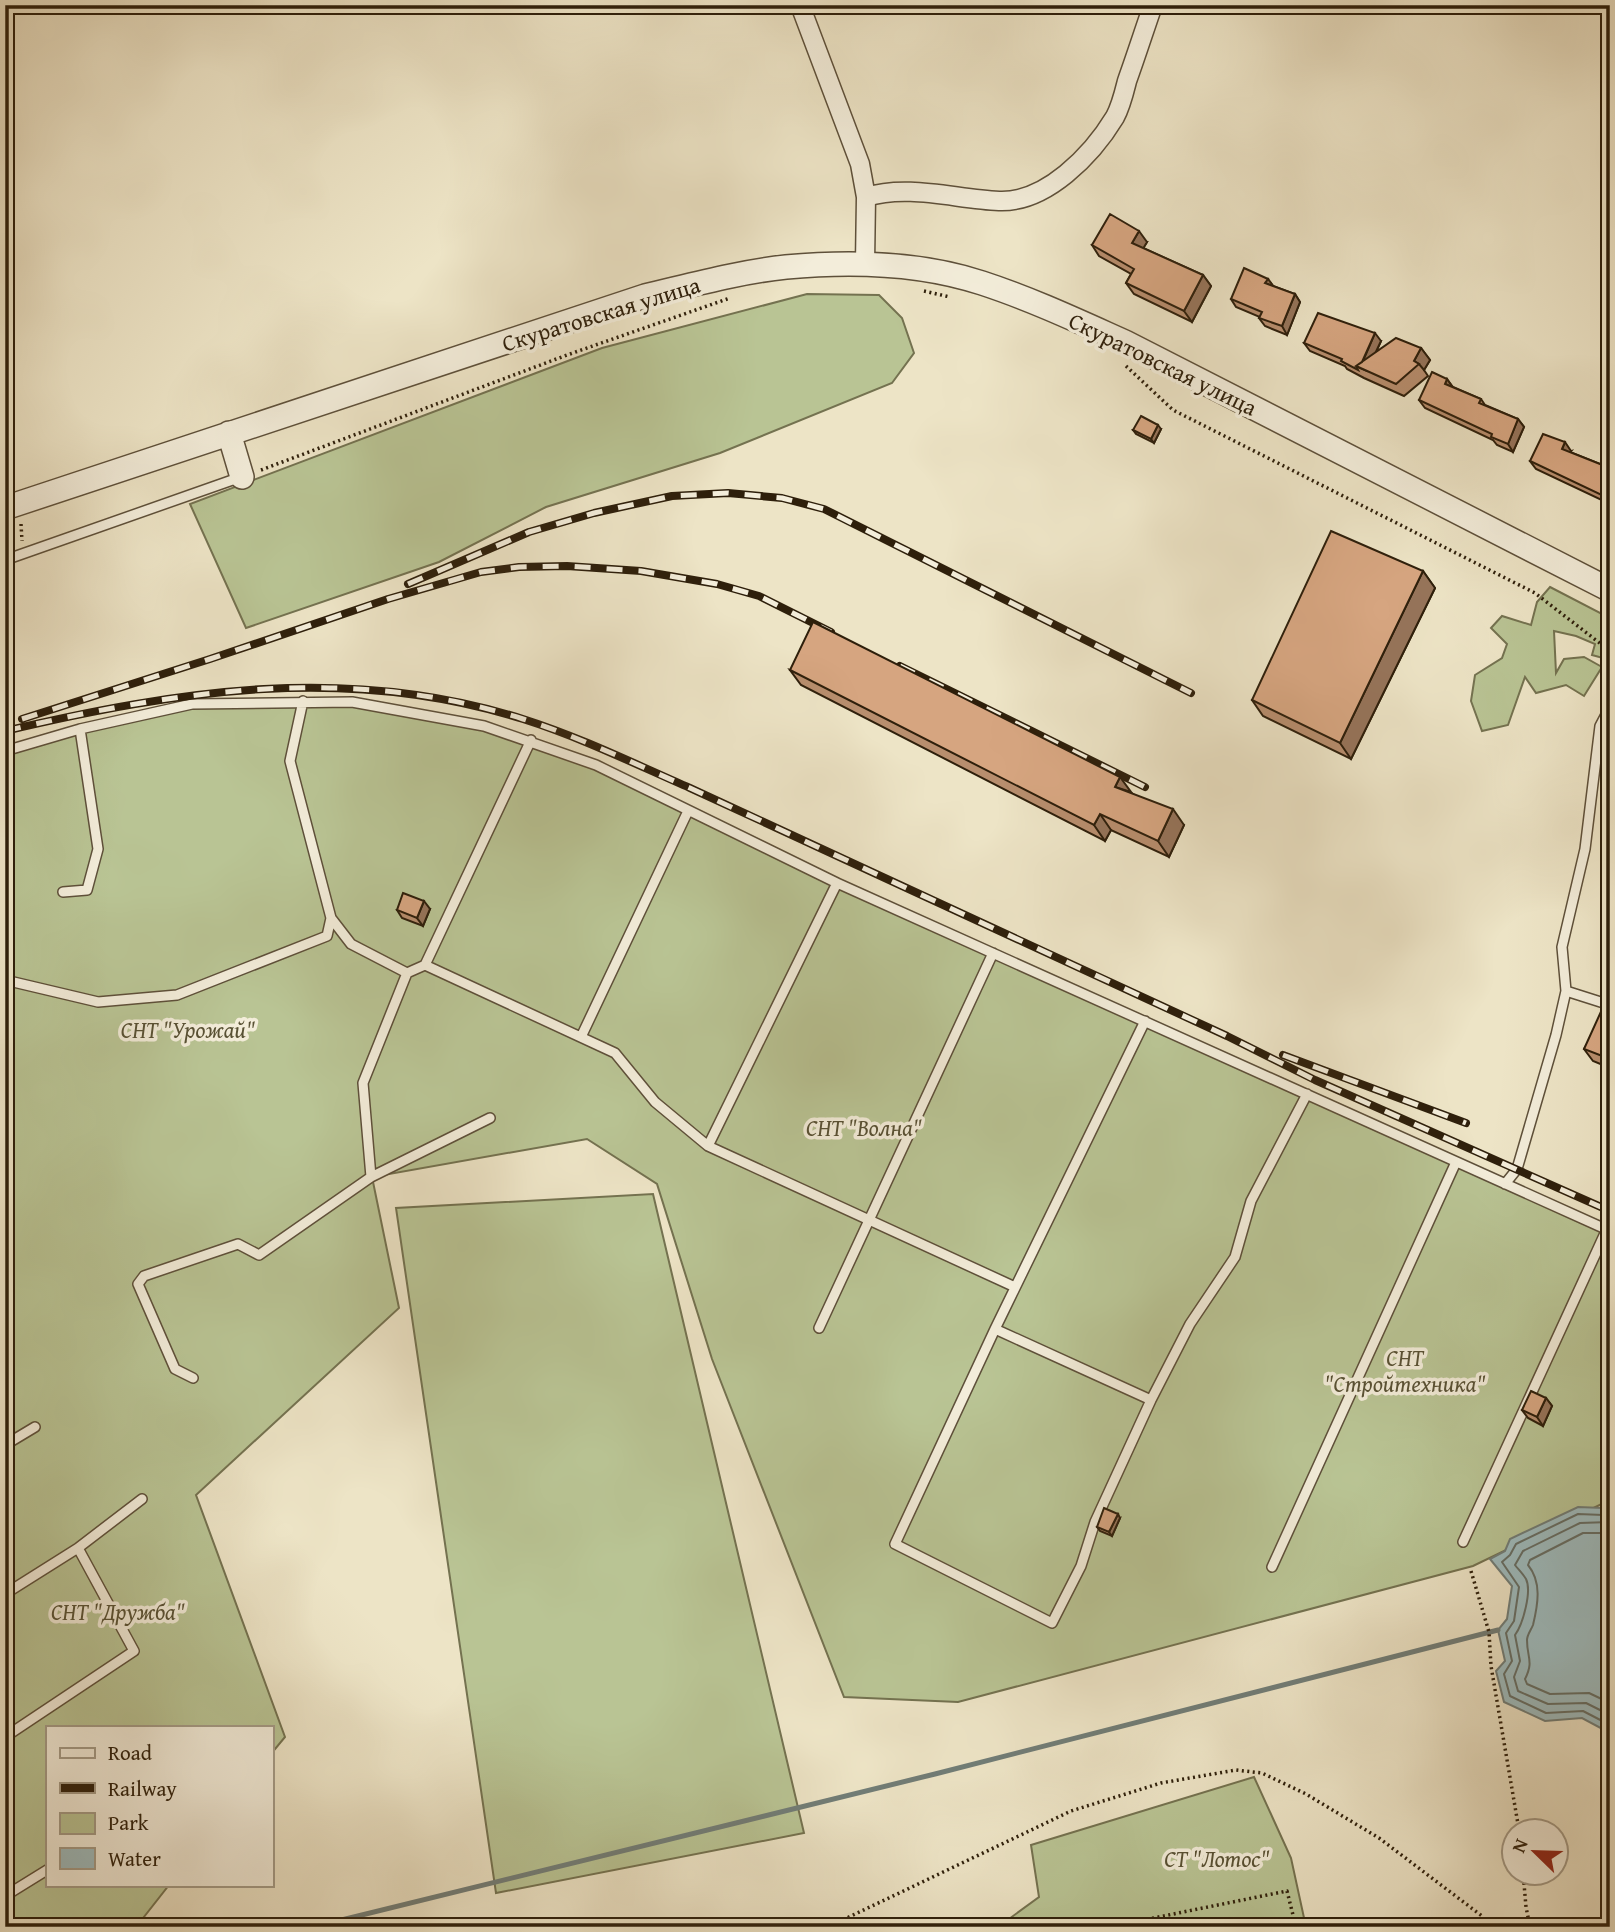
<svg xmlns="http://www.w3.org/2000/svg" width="1615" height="1932" font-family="'Gentium Book Plus',serif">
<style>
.green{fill:#b9c494;stroke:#747250;stroke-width:2}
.water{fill:#9ebcbf;stroke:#717d77;stroke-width:2}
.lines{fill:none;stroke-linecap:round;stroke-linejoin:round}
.shore{stroke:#666e65;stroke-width:2}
.stream{stroke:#717d77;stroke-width:5}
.service-casing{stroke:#5e503a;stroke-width:12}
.minor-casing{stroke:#5e503a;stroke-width:21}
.tertiary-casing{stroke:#5e503a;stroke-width:26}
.path{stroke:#2e1f0b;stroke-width:3.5;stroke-dasharray:2 3.5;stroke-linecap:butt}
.service{stroke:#f3edda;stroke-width:9}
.minor{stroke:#f3edda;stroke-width:18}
.tertiary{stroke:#f3edda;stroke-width:23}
.rail-casing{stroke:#2e1f0b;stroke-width:8}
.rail{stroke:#f3edda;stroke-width:5;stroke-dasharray:16;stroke-linecap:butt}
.wall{fill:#b88e6e;stroke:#2e1f0b;stroke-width:2}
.shaded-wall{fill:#96745a;stroke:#2e1f0b;stroke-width:2}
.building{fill:#d6a580;stroke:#2e1f0b;stroke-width:2}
.labels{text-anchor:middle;stroke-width:7;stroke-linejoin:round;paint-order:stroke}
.street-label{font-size:23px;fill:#2e1f0b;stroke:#f3edda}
.park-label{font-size:23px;font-style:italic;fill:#585134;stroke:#f3edda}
</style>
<rect width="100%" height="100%" fill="#ede4c6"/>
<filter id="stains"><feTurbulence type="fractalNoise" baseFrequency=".00286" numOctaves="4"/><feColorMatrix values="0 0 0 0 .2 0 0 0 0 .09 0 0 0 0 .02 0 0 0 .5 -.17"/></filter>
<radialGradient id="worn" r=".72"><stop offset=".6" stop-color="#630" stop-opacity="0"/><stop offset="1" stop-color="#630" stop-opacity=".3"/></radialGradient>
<path class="green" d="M807 294 879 295 902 318 914 353 892 383 720 453 546 507 439 562 246 628 190 504 602 348Z
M1550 587 1610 618V660L1592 655 1595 644 1576 636 1554 631 1556 673 1564 659 1584 657 1602 667 1584 696 1566 685 1536 693 1525 677 1508 725 1482 731 1471 701 1475 675 1502 658 1507 644 1491 628 1502 616 1531 625 1537 602Z
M352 702 531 740 1610 1231V1500L1473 1566 958 1702 844 1697 712 1359 657 1184 587 1139 372 1177 399 1308 196 1495 285 1737 271 1754V1727H47V1885H169L136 1927H5V751L192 704Z
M653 1194 804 1833 496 1893 396 1208Z
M1254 1777 1291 1858 1306 1927H998L1039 1897 1031 1845Z"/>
<path class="water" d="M1610 1500V1733L1582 1718 1545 1721 1504 1702 1496 1671 1505 1661 1498 1630 1507 1619 1512 1586 1490 1559 1505 1551 1510 1539 1578 1507 1603 1508Z"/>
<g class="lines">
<path class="shore" d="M1610 1510 1603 1515 1578 1514 1516 1544 1510 1555 1502 1562 1519 1587 1514 1621 1506 1633 1512 1661 1504 1674 1510 1696 1546 1713 1583 1711 1610 1725
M1610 1522 1580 1523 1523 1551 1515 1565C1518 1569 1523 1574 1526 1579 1532 1591 1523 1624 1515 1635L1520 1661 1514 1677 1518 1691 1548 1704 1586 1703 1610 1715
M1610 1533H1583L1530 1560 1528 1565C1542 1582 1538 1604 1533 1625 1531 1630 1527 1635 1527 1640 1527 1658 1534 1661 1525 1679L1527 1684 1550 1694 1589 1693 1610 1703"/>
<path class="stream" d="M313 1927 935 1774 1498 1630"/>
<g class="service-casing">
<path id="service" d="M5 560 241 477
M303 701 290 761 331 918 351 944 407 973 363 1083 371 1177
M5 751 80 729 192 704 352 702 484 726 596 765 837 883 1610 1231
M63 892 87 890 98 849 80 729
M425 965 615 1053 655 1102 708 1146 1015 1287
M407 973 425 965 531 740
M5 980 98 1002 177 995 327 936 331 918
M1566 991 1610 1005
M1145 1021 995 1329 895 1544 1052 1623 1081 1566 1095 1522 1151 1400 1190 1324 1235 1257 1251 1201 1307 1094
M581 1037 688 811
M708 1146 837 883
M1505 1184 1517 1169 1556 1035 1566 991 1562 947 1585 849 1600 726 1610 707
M819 1328 993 953
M995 1329 1151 1400
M193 1378 175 1369 138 1284 144 1276 238 1244 259 1255 371 1177 490 1118
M5 1445 35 1427
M1463 1542 1607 1229
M1272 1567 1456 1162
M5 1594 78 1548 142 1499
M5 1737 134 1651 78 1548
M5 1896 47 1870"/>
</g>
<g class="minor-casing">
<path id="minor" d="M800 5 860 164 866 197 865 264
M866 197C908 184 955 199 999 201 1046 203 1092 155 1115 117 1121 106 1124 93 1127 81 1136 56 1144 31 1153 5"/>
</g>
<g class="tertiary-casing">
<path id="tertiary" d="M229 433 242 477
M5 508 645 296C692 285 739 272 786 267 850 261 921 263 982 283 1031 299 1078 321 1125 342L1610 590"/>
</g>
<path class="path" d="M924 291 950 297
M1126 366 1173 410 1535 593 1610 651
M261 470 567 355 730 298
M21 524 22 541
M1471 1571 1489 1632 1491 1666 1519 1830
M1523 1872 1526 1907 1530 1927
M828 1927 1071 1811 1161 1783 1236 1770 1262 1773 1306 1794 1379 1838 1482 1916 1490 1927
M1109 1927 1287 1891 1296 1927"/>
<use href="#service" class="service"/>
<use href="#minor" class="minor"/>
<use href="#tertiary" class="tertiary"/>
<g class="rail-casing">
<path id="rail" d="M408 584 529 532 594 513 672 496 728 493 782 498 824 509 1191 693
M900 666 1145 787
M22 719 210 659 388 599 481 572 519 567 567 566 641 571 717 584 759 596 831 632
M5 731C179 690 349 664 523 719 580 737 635 764 690 788L1227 1036 1315 1080 1610 1211
M1283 1055 1466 1123"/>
</g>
<use href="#rail" class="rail"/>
</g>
<path class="wall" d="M1147 242 1143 248 1203 275 1211 286 1192 322 1134 294 1126 283 1131 274 1099 256 1092 245Z
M1268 279 1273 286 1295 294 1300 302 1287 335 1265 326 1259 318 1260 317 1236 307 1231 299Z
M1381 341 1376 352 1421 348 1430 360 1424 370 1428 376 1404 396 1364 378 1347 369 1345 366 1310 351 1304 343Z
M1447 379 1453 387 1481 399 1485 405 1518 419 1524 427 1513 452 1497 445 1493 440 1425 408 1419 400Z
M1161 429 1154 443 1136 434 1133 430Z
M1571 451 1570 452 1610 468V509L1604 501 1536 469 1530 461Z
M1423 571 1435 588 1351 759 1263 716 1252 700Z
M790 670 1131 793 1184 825 1169 857 1111 830 1105 841 801 685Z
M430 909 423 926 402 918 397 910Z
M1610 1007V1068L1593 1061 1584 1049Z
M1546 1398 1552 1406 1543 1426 1528 1418 1522 1410Z
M1120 1518 1112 1536 1100 1531 1097 1527Z"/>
<path class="shaded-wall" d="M1139 231 1147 242 1140 254 1132 243Z
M1203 275 1211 286 1192 322 1184 311Z
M1268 279 1274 287 1265 283Z
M1295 294 1300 302 1287 335 1282 326Z
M1375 333 1381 341 1367 371 1360 368Z
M1421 348 1430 360 1424 370 1419 364 1414 361Z
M1447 379 1453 388 1445 384Z
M1518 419 1524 427 1513 452 1508 444Z
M1158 425 1161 429 1154 443 1151 439Z
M1565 442 1571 451 1568 457 1562 449Z
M1423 571 1435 588 1351 759 1340 743Z
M1120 777 1131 792 1115 787Z
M1173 809 1184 825 1169 857 1158 841Z
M1100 814 1111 830 1105 841 1094 825Z
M424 901 430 909 423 926 417 918Z
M1546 1398 1552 1406 1543 1426 1537 1417Z
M1118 1514 1120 1518 1112 1536 1109 1532Z"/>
<path class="building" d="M1110 214 1139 231 1132 243 1203 275 1184 311 1126 283 1134 269 1092 245Z
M1244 268 1268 279 1265 283 1295 294 1282 326 1259 318 1262 312 1231 299Z
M1318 313 1375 333 1362 362 1356 366 1358 370 1341 361 1342 359 1304 343Z
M1396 338 1421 348 1414 361 1419 364 1396 384 1356 366Z
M1432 372 1447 379 1445 384 1481 399 1479 403 1518 419 1508 444 1491 437 1492 434 1419 400Z
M1141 416 1158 425 1151 439 1133 430Z
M1543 434 1565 442 1562 449 1610 468V502L1603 500 1604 496 1530 461Z
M1331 531 1423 571 1340 743 1252 700Z
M813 622 1120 777 1115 787 1173 809 1158 841 1100 814 1094 825 790 670Z
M403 893 424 901 417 918 397 910Z
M1604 1005 1610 1007V1059L1584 1049Z
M1531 1391 1546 1398 1537 1417 1522 1410Z
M1104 1508 1118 1514 1109 1532 1097 1527Z"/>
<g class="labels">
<g class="street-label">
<text transform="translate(601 314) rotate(-17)" y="8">Скуратовская улица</text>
<text transform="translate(1163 364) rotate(26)" y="8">Скуратовская улица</text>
</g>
<g class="park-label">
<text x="188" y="1038">СНТ "Урожай"</text>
<text x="864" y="1136">СНТ "Волна"</text>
<text x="1405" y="1366">СНТ<tspan x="1405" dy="26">"Стройтехника"</tspan></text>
<text x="118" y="1620">СНТ "Дружба"</text>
<text x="1217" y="1867">СТ "Лотос"</text>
</g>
</g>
<rect width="1615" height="1932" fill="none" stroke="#ede4c6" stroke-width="28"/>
<rect x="7" y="7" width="1601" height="1918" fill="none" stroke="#2e1f0b" stroke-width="3.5"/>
<rect x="14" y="14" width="1587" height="1904" fill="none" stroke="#2e1f0b" stroke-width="2"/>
<rect x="46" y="1726" width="228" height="161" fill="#f3edda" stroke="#a49b87" stroke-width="2"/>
<rect x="60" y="1748" width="35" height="10" fill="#f3edda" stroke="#a49b87" stroke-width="2"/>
<text x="108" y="1760" font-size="21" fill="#2e1f0b">Road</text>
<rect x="60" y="1783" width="35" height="10" fill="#2e1f0b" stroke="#a49b87" stroke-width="2"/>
<text x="108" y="1796" font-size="21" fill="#2e1f0b">Railway</text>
<rect x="60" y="1813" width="35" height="21" fill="#b9c494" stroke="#a49b87" stroke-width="2"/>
<text x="108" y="1830" font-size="21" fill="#2e1f0b">Park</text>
<rect x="60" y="1848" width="35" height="21" fill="#9ebcbf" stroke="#a49b87" stroke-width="2"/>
<text x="108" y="1866" font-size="21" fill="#2e1f0b">Water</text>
<g transform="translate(1535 1852) rotate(293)"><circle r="33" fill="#f3edda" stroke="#a49b87" stroke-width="2"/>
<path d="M0-5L12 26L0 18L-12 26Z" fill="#8f2418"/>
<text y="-10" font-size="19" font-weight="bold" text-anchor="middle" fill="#2e1f0b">N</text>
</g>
<rect width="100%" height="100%" filter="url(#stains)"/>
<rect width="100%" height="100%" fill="url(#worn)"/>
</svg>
